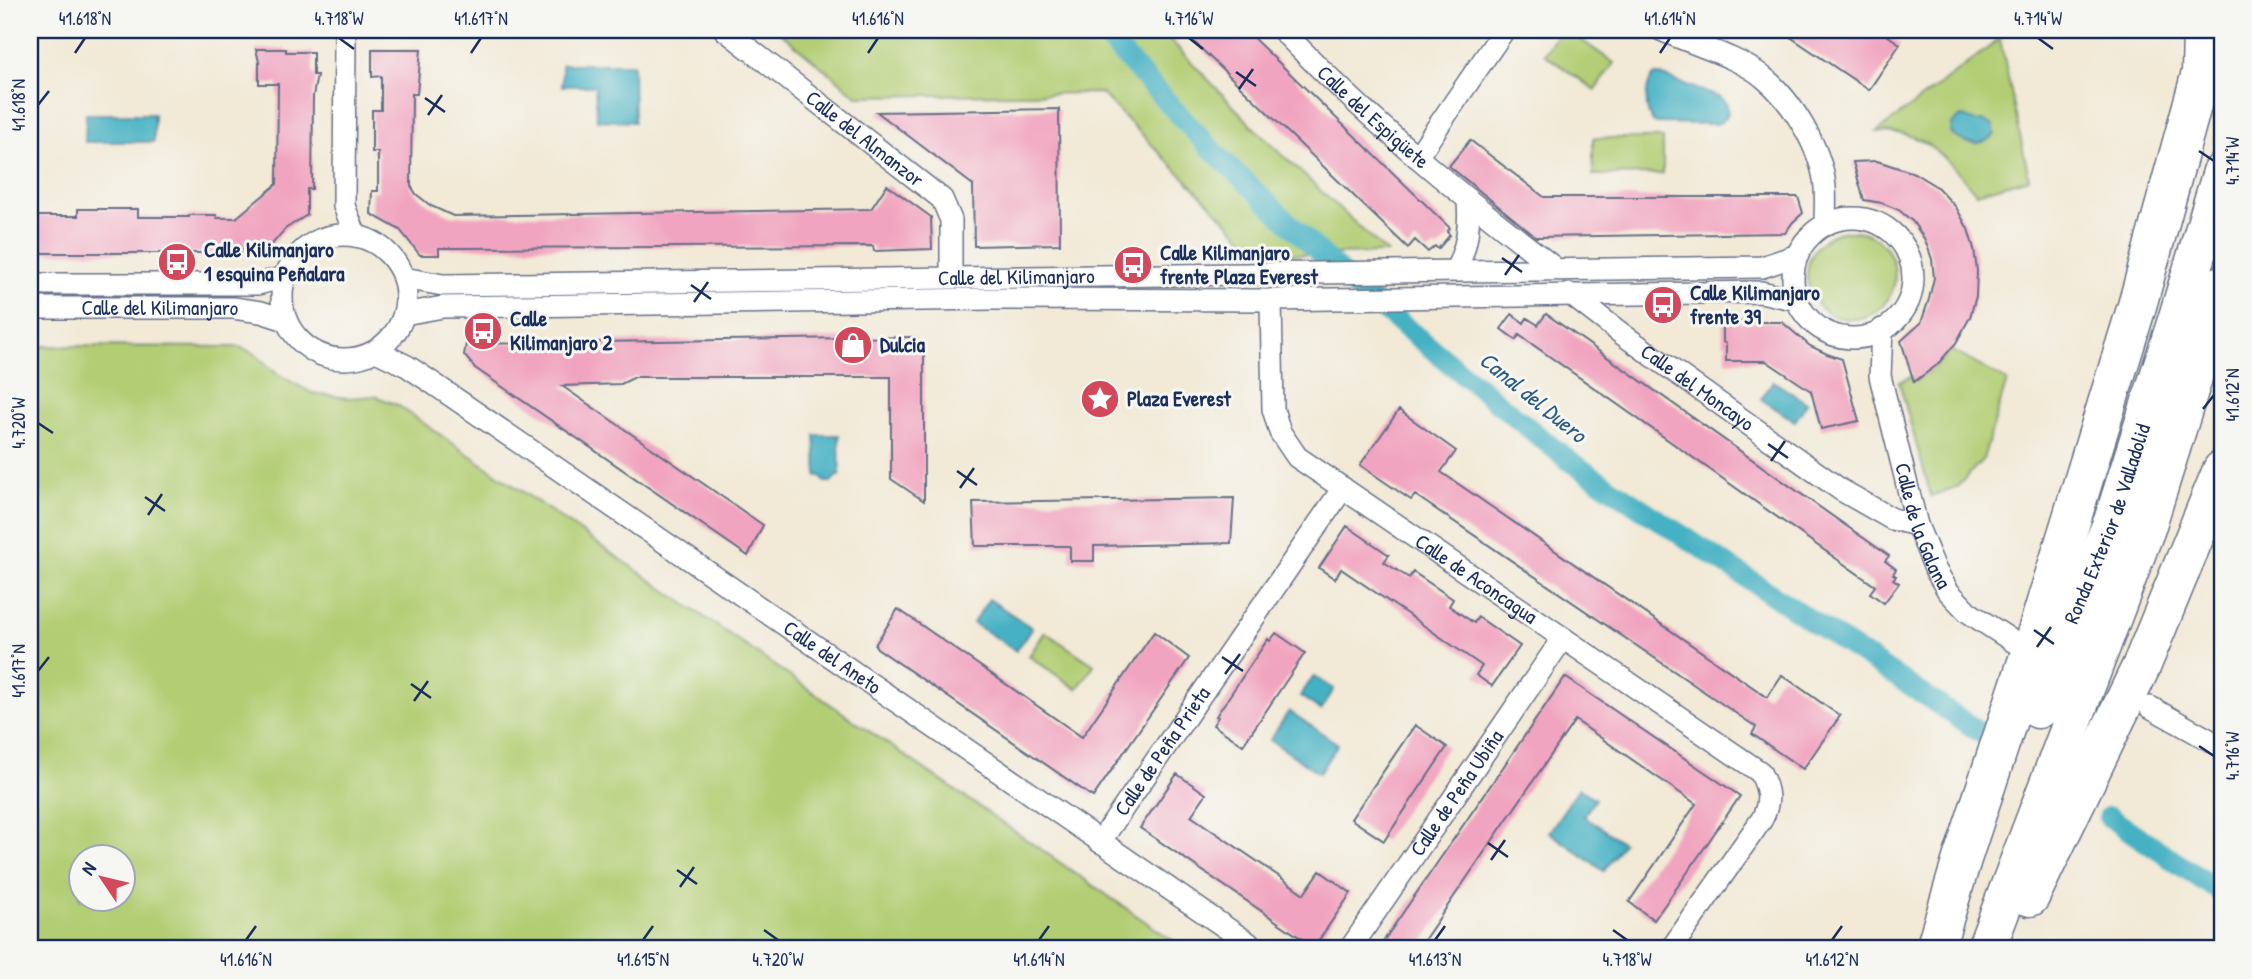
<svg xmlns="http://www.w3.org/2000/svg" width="2252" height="979" font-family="'Patrick Hand',sans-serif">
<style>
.green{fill:#b2cd73;stroke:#667e68;stroke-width:2;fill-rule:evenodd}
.water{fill:#45b1c3;stroke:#307090;stroke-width:2}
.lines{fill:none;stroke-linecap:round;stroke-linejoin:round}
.canal{stroke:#45b1c3;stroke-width:21}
.building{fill:#f1a4bf}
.minor-casing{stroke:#667088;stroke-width:24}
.motorway-casing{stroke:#667088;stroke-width:41}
.minor{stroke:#fff;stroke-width:21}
.motorway{stroke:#fff;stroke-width:38}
.ticks{fill:none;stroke:#1b2f5e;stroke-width:2.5}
.labels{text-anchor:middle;stroke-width:6;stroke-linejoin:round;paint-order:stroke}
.street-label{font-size:21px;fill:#1b2f5e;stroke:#f6f6f2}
.poi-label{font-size:21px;font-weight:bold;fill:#1b2f5e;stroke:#f6f6f2;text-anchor:start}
.water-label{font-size:23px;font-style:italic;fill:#2a5c81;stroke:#f6f6f2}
.neatline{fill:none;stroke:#1b2f5e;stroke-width:2.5}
.ticks-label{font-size:18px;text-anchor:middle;fill:#1b2f5e}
</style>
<rect width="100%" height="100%" fill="#f6f6f2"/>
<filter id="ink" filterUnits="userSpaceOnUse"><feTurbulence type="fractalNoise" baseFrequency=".0143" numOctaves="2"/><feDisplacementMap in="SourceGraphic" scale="14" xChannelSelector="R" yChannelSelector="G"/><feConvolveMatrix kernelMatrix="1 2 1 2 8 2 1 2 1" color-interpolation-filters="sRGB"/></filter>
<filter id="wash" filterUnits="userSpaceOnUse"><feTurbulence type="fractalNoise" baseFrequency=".00686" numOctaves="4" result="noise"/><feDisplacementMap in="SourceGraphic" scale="28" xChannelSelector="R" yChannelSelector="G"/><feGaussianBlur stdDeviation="1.57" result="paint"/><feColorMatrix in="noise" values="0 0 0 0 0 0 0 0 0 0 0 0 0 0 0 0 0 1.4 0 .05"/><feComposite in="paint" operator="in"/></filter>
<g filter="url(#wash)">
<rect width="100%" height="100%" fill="#f2e9d6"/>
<path class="green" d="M777 30H1161L1258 132 1387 253 1260 255 1101 93 857 96Z
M1561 30H1567L1614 63 1595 90 1544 54Z
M2000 39 2029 178 1976 193C1957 170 1935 142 1904 134 1895 132 1885 133 1877 132Z
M1593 138H1663V174L1593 175Z
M1807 275a44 44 0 1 1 88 0a44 44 0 1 1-88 0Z
M30 346 239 347 254 353 276 373 312 393 348 398 375 396 397 405 1185 949H30ZM122 856V898H80V856Z
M1951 350 2007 381 1983 459 1957 487 1931 496 1899 382 1912 376 1915 381 1937 365Z
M1045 632 1094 665 1077 689 1029 656Z"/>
<path class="water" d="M562 64H633L634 122 597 120 595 86H562Z
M1655 75H1661L1721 98 1727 105C1730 115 1725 121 1716 124L1654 123C1644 114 1644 83 1655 75Z
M86 114H154V142H85Z
M1961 116 1976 122 1982 121 1993 125 1995 135C1981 147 1965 146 1951 133L1952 124Z
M1773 381 1807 403 1795 421 1761 399Z
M815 435H839L840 476H836L832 482H825L821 476H817Z
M989 599 1032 628 1016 651 973 623Z
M1314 676 1334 689 1321 710 1300 696Z
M1289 711 1338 744 1319 773 1270 740Z
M1579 788 1595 799 1584 816 1623 843 1604 871 1549 832Z"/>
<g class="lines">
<path class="canal" d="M1100 30 1209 147 1355 286 1568 460 1989 738
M2109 817 2222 893"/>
</g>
<g id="blocks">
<path class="building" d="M1200 30H1245L1450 228 1447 232 1450 235 1438 249 1435 246 1428 252 1415 240 1408 248 1191 39Z
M1780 30H1879L1900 44 1869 90Z
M256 49H286V52H313V75H317L313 96 312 189H307V215L285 229 268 249H241V253H30V216H78V209H138V217H189V215H216L217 218H236L277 184 278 84H259V62Z
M372 49H421L417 94H412L411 186 416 194 431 206 453 216 871 209 887 185 931 217 932 249 874 251 873 246 439 248V255H420L400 230 371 214 372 191H378V152H372V110H381V76L372 77Z
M1059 109 1060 244 974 246 973 185 877 112Z
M1470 140 1544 197H1798L1803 213 1793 222 1785 233 1536 237 1449 166Z
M1877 161 1914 173 1937 187 1956 207 1968 229 1974 249 1977 271 1976 296 1970 317 1956 343 1937 365 1914 382 1901 341 1921 323 1929 299 1934 278 1932 259 1925 240 1913 222 1899 210 1882 203 1864 200 1853 162Z
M1512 314 1524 323 1527 318 1538 325 1546 314 1889 556 1885 561 1896 569 1893 574 1896 576 1893 579 1899 583 1884 603 1870 593 1875 586 1519 335 1516 340 1501 329Z
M1723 322H1782L1810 346 1827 354 1842 359 1859 421 1821 429 1811 391 1766 361H1726V344L1723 342Z
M914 337 924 348V501L891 479V377H635L621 384 562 386 763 525 748 556 475 368 464 355 466 344Z
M1399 410 1456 451 1441 472 1767 697 1782 675 1840 716 1803 769 1752 734 1756 727 1415 495 1411 500 1360 465Z
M1234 498 1231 543 1094 546V561H1070V546H975L973 502Z
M1347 526 1389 555 1384 562 1409 578 1413 572 1453 599 1449 606 1474 623 1478 617 1520 646 1492 686 1476 675 1482 666 1410 616 1341 569 1335 579 1319 568Z
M898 609 1082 737 1154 632 1189 658 1093 797 877 648 875 645Z
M1276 633 1305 653 1243 745 1213 725 1218 717 1216 716 1268 639 1270 641Z
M1565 677 1740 796 1687 873 1654 920 1629 902 1696 804 1575 720 1418 949H1378Z
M1415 725 1447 747 1384 841 1351 819Z
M1177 774 1206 794 1191 816 1280 877 1304 894 1320 871 1351 893 1314 947 1140 828Z"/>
</g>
</g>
<g filter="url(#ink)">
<use href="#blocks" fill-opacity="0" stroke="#667088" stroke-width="2"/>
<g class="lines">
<g class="minor-casing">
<g id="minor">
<path d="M345 30 344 206 356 236"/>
<path id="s1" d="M725 30 942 199 951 220V277"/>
<path id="s2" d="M1282 30C1366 118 1460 195 1556 269"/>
<path d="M1661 30C1690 43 1741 58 1763 77 1792 100 1822 150 1825 187 1826 200 1825 212 1825 225"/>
<path d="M1417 157 1504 30"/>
<circle cx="1853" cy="278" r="60"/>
<circle cx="344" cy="297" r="62"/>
<path d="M1456 270C1467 246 1470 227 1468 202"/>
<path id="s3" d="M403 278 443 285 1762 267 1798 255"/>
<path d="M30 284H258L285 277"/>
<path id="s4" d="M1570 294 1622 334 1841 490 1892 519 1917 525"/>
<path id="s5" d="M1271 300 1273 409 1280 432 1297 457 1760 772C1769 790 1771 801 1762 819L1671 949"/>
<path id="s6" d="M30 308H233L261 312 286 320"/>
<path d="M404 314 443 307 991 299 1271 300 1761 292 1797 300"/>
<path id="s7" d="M1882 329 1880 376 1917 525 1936 571 1948 591 1968 612 2014 642"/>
<path id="s8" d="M376 351 407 366 434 384 1257 949"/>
<path d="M2150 707 2222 747"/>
<path id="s9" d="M1100 842 1343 488"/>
<path id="s10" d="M1350 949 1563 638"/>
</g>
</g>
<g class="motorway-casing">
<g id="motorway">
<path id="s11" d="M2038 709 2066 633 2113 521 2178 317 2222 172"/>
<path d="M2030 897 2141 667 2222 470"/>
<path d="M1935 949 1962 859 2036 635 2137 306 2201 73 2202 30"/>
<path d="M1986 949 2146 528 2222 285"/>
</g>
</g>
<use href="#minor" class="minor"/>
<use href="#motorway" class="motorway"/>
</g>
</g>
<path class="ticks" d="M339 38 354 49M1189 38 1203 49M2038 38 2053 49M75 53 85 38M471 53 481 38M868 53 878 38M1660 53 1670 38M1236 72 1256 86M1239 89 1253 69M425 98 445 112M38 105 49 91M428 115 442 95M2199 151 2214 161M1502 258 1522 272M1505 275 1519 255M691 285 711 299M694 302 708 282M2203 409 2214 395M38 423 53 433M1768 444 1788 458M1771 461 1785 441M957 471 977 485M960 488 974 468M145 497 165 511M148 515 162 494M2034 630 2054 644M2037 647 2051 627M1222 657 1243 671M38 671 49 657M1225 674 1240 654M411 684 431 698M414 701 428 681M2199 746 2214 756M1488 843 1508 857M1491 860 1505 840M677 870 697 884M680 887 694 867M764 930 778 940M1613 930 1627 940M246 940 256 926M643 940 653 926M1039 940 1049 926M1435 940 1445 926M1832 940 1842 926"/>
<defs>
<g id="bus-disc" transform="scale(2.0125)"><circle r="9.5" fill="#d1495b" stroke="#f6f6f2"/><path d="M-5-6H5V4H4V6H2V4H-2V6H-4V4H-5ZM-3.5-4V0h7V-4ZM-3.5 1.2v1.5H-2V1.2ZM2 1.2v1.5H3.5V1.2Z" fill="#fff"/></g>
<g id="shop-disc" transform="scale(2.0125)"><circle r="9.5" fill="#d1495b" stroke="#f6f6f2"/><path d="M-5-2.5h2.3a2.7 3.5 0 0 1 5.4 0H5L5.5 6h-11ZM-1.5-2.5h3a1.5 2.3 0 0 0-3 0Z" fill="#fff"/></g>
<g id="sight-disc" transform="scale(2.0125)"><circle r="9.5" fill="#d1495b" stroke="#f6f6f2"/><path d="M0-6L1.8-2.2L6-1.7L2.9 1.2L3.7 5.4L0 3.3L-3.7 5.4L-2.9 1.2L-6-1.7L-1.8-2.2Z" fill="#fff"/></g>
</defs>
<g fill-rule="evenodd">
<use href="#bus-disc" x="177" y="262"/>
<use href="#bus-disc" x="1133" y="265"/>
<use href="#bus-disc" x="1663" y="305"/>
<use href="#bus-disc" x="483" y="331"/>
<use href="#shop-disc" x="853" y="345"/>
<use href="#sight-disc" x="1100" y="399"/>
</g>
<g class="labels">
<g class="street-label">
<text dy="7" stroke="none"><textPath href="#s2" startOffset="126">Calle del Espigüete</textPath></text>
<text dy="7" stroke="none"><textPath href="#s1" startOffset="177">Calle del Almanzor</textPath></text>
<text dy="7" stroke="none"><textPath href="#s3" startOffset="614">Calle del Kilimanjaro</textPath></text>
<text dy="7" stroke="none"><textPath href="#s6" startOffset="130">Calle del Kilimanjaro</textPath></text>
<text dy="7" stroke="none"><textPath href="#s4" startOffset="158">Calle del Moncayo</textPath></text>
<text dy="7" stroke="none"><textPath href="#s7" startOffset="203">Calle de la Galana</textPath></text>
<text dy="7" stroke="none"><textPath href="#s11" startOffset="198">Ronda Exterior de Valladolid</textPath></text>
<text dy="7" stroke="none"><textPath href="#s5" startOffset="380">Calle de Aconcagua</textPath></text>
<text dy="7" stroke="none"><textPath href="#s8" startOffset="550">Calle del Aneto</textPath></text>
<text dy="7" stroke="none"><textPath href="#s9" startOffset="110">Calle de Peña Prieta</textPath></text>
<text dy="7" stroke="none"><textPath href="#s10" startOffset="189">Calle de Peña Ubiña</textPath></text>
</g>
<g class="poi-label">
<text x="204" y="257">Calle Kilimanjaro<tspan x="204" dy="24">1 esquina Peñalara</tspan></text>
<text x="1160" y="260">Calle Kilimanjaro<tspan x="1160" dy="24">frente Plaza Everest</tspan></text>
<text x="1690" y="300">Calle Kilimanjaro<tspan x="1690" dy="24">frente 39</tspan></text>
<text x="510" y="326">Calle<tspan x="510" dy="24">Kilimanjaro 2</tspan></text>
<text x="880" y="352">Dulcia</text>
<text x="1127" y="406">Plaza Everest</text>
</g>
<g class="water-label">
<text transform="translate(1533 397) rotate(39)" y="8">Canal del Duero</text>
</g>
</g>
<rect width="2252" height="979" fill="none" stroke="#f6f6f2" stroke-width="77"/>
<g transform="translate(102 878) rotate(305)"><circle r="33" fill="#f6f6f2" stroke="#9ea6b7" stroke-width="2"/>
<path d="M0-5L12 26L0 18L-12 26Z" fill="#d1495b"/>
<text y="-10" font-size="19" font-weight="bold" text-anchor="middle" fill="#1b2f5e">N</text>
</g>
<rect x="38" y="38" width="2176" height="902" class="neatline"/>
<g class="ticks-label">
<text x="85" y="25">41.618°N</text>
<text x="339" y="25">4.718°W</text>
<text x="481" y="25">41.617°N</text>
<text x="878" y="25">41.616°N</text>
<text x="1189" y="25">4.716°W</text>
<text x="1670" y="25">41.614°N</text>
<text x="2038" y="25">4.714°W</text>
<text transform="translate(19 105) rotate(-90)" y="6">41.618°N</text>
<text transform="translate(2233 161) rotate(-90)" y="6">4.714°W</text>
<text transform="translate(2233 395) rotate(-90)" y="6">41.612°N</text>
<text transform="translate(19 423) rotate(-90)" y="6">4.720°W</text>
<text transform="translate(19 671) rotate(-90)" y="6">41.617°N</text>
<text transform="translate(2233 756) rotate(-90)" y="6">4.716°W</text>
<text x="246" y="966">41.616°N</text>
<text x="643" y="966">41.615°N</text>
<text x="778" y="966">4.720°W</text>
<text x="1039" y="966">41.614°N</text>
<text x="1435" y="966">41.613°N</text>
<text x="1627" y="966">4.718°W</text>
<text x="1832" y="966">41.612°N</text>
</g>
</svg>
